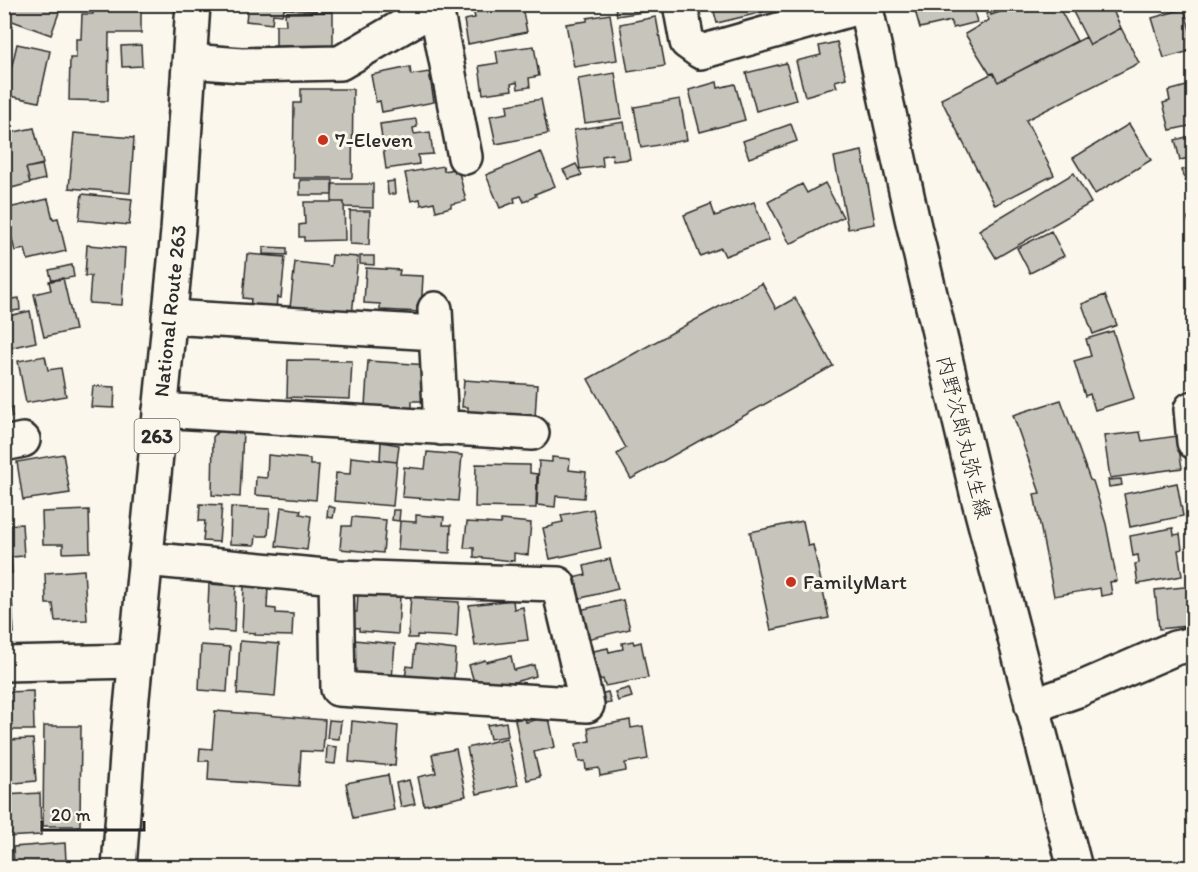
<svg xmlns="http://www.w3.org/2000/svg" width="1198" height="872" font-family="Itim,'Klee One',sans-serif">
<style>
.building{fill:#c7c4bc;stroke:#2b2b2b;stroke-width:1.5}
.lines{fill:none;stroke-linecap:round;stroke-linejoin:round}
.minor-casing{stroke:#2b2b2b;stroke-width:38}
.major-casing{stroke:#2b2b2b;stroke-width:38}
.highway-casing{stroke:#2b2b2b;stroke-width:38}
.minor{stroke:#fbf7ec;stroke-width:33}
.major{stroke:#fbf7ec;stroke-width:33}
.highway{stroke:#fbf7ec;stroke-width:33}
.poi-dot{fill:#c8321e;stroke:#fbf7ec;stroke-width:2}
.labels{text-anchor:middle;stroke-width:6;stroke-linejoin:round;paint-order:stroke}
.shield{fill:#fbf7ec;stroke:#696865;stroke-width:1.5}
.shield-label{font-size:20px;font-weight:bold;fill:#2b2b2b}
.poi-label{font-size:21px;fill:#2b2b2b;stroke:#fbf7ec;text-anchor:start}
.street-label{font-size:21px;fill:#2b2b2b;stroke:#fbf7ec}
</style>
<rect width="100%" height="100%" fill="#fbf7ec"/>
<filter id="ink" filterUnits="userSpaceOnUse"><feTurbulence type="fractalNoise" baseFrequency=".0167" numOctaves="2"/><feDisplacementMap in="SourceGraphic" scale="12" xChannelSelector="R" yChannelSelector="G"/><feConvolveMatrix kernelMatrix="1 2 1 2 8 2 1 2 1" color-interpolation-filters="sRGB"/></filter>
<g filter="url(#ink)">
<path class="building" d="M4 4H62L51 35 4 18Z
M93 4H117V8H141V33H109L108 101 69 100 70 58H76V39H81L82 14H93Z
M248 4H317L316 11 284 9 282 15 273 14 272 24 246 21Z
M472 4H506L507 10 522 7 527 32 468 44 464 20 475 18Z
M629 4H649V11L617 16 615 7Z
M712 4H761L763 12 717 23Z
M923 4H972L977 22 953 28 951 21 920 28 914 7Z
M987 4H1023L991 15Z
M1023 4H1057L1077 41 998 82 993 73 990 74 965 34 989 20 986 14 990 12 991 15Z
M1069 4H1110L1121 28 1090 45Z
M1184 9 1194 43V50L1164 58 1152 18Z
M333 12V50H276V25H286L285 13Z
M610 14 617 60 574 67 566 24 587 21V18Z
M656 17 665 66 628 72 620 24Z
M1121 28 1139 63 1026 120 1054 175 995 205 941 99 993 73 998 82 1086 37 1090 45Z
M837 42 846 78 835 81 837 87 805 96 796 61 821 55 819 46Z
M17 44 50 51 39 102 5 95Z
M141 45 142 66 122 67 121 46Z
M534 46 539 76 529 78 530 87 518 89 517 82 511 84 512 90 483 94 479 66 498 63 496 51Z
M786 63 796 100 756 111 746 73Z
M410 67 411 75 429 72 434 102 382 112 380 101 376 102 371 75Z
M615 73 622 118 585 123 578 79Z
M717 82 718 88 735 84 745 120 700 132 689 90Z
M1194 84V125L1170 130 1163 103 1170 101 1168 91Z
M301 89H353L352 178H293L294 103H301Z
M541 99 548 134 496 144 490 116 508 113 507 105Z
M680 99 687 140 641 148 634 107Z
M416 119 417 127 413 128 414 134 430 132 433 154 418 155 419 164 386 169 380 124Z
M624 122 630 159 613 161 612 154 602 156 603 166 580 169 574 130Z
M791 124 797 141 749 158 743 141Z
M1129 124 1151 160 1095 194 1073 158Z
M34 128 43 164 26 168 30 183 8 189 4 173V134Z
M74 133 134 138 130 193 69 188Z
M1194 135V157L1180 160 1175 140Z
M862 151 875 224 848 229 834 157Z
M541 152 555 186 535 194 536 196 524 202 521 196 514 198 515 202 500 208 486 175Z
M576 164 582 175 569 179 563 170Z
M42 165 45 179 30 183 26 168Z
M443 166 444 171 458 168 466 201 451 204V207L436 211 434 202 421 205 420 199 411 201 405 173Z
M1194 167V208L1182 170Z
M1074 173 1091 203 996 258 979 230Z
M300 180H333L332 195H300Z
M394 181 395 194H388L387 182Z
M825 183 843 217 790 244 768 202 802 184 807 193Z
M332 184H373V208L344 207V202H332Z
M82 194 132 199 129 225 79 220Z
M48 199 53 219 58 218 66 251 28 260 25 249 15 251 4 209Z
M304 202H344L345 240 304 241V237H299V225L305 224Z
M754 202 769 240 725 256 721 248 700 256 684 215 711 204 715 216Z
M350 211H370L369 245 350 244Z
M1194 217V240L1188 218Z
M1051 231 1064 256 1030 273 1017 248Z
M87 245 125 248 122 305 89 303 91 276H85Z
M263 247 287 248V255L263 254Z
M247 254 285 257 281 298 277 297 276 310 250 308 251 299 243 298Z
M332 255 358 257 352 315 290 308 295 262 331 266Z
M360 256H374V265L360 264Z
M72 265 74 277 52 281 49 270Z
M366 268 400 270 399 275 423 276 421 312 380 310V304L364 303Z
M63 278 75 330 44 337 34 294 51 290 49 281Z
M762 283 776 309 795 298 833 366 631 479 617 454 626 448 588 379Z
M1105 295 1117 325 1093 334 1082 304Z
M19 298 20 310 4 312V300Z
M30 311 36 342 4 349V317Z
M1113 331 1134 398 1095 410 1090 394 1085 396 1074 361 1091 356 1086 339Z
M45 356 48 370 61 368 66 396 26 403 18 361Z
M288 360 352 361 350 399 287 397Z
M368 361 428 365 426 401H412V409L365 406Z
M4 377 12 417 4 418Z
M464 380 537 385 535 418 468 413V407H462Z
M93 386 115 387 114 408 91 407Z
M1061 400 1090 480 1093 481 1106 524 1117 581 1110 582 1112 594 1101 596 1100 588 1054 596 1034 494 1040 493 1013 415Z
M219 430 243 431 240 497 212 495 213 437Z
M1140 432 1142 441 1177 436 1182 468 1110 478 1104 436Z
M381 442 399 445 397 462 380 460Z
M427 452 462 455 458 501 402 497 404 467 425 469Z
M63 454 70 493 23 500 17 462Z
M268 455 310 459V465H319L316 500 255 495 256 477 267 478Z
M351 457 397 462 393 506 334 501 336 473 350 474Z
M552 457 570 459 569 470 586 472 584 498 556 496 555 507 537 505 539 461 552 462Z
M476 464 530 465V473L537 474 536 508 475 507Z
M1121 479 1122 485 1109 487 1108 480Z
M1177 483 1183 516 1130 527 1124 494Z
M200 504 222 505 219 542 203 541 205 521H199Z
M328 506 335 508 333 518 327 517Z
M231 507 270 509 268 536H256L255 545 230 544Z
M281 507 301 510 300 514 311 516 307 550 276 546Z
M593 509 601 548 550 559 543 528 553 526V524L563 522 561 515Z
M89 510 90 552 63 553V544H43L42 512Z
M393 510H400L399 521 392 520Z
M416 515 444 517 443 525H451L450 553 398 550 400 521 416 522Z
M352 517 386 520 383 553 340 549 342 526H351Z
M501 520 531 523 528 555 514 553V561L474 557V548H464L467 522 501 524Z
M803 521 808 546 813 545 829 618 771 630 750 532Z
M22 524 24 556 11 557 12 573 4 574V525Z
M1173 528 1174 535 1180 534 1182 549 1178 550 1182 576 1138 584 1135 564 1139 563 1138 555 1133 556 1130 536Z
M610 559 618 589 569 601 564 580 586 575 584 566Z
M84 570 87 620 55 621 53 604H46L45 573Z
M209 584 236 586 234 632 207 630Z
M244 586 268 587 267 608 276 609V613L293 614 292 636 255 635V633L242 632Z
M1194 586V613L1186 614 1187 626 1159 629 1155 590Z
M358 592 400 595 398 634 359 631V628L349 627 350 612H357Z
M411 595 425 596V600L459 602 457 637 417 635V638H408Z
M12 598 14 633 4 634V599Z
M513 600 514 609 523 607 528 640 475 646 469 605Z
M623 600 630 629 583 640 571 612Z
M1194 613V626H1187L1186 614Z
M333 638 395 644 392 678 342 673Z
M240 641 279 644 275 697 237 694Z
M633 641 634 644 641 642 648 678 605 686 603 679 593 681 579 654 608 648 609 652 623 649 622 643Z
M201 645 230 647 227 692 199 690Z
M415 645 456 650 453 689 417 678 405 677 407 666 413 667Z
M511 656 514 670 534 665 536 676 477 692 469 665 485 660 486 662Z
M629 688 632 697 618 701 615 692Z
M33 691 34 730H4V692Z
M608 692 611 703 593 706 591 696Z
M215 711 325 720 323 752 301 751 299 786 208 780 209 761H199L200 748 212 749Z
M548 713 555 747 534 752 540 777 527 780 515 720 525 717 526 722 536 720 535 715Z
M329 720 341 721 339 739 327 738Z
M630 720 631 728 643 726 648 759 625 763 626 771 600 776 599 768 586 770 585 761 579 762 576 744 590 741 588 728Z
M352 721 398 726 395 766 349 762Z
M506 722 508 736 490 739 487 725Z
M44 726H81L80 826H43Z
M507 738 518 785 477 794 467 748Z
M33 739 36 781 4 784V740Z
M327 746 337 747 335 764 326 763Z
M456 749 466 796 424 805 418 777 436 773 432 754Z
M388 775 394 810 353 818 346 783Z
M409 780 415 804 401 807 396 783Z
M40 793 41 835 4 837V795Z
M65 843 66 861 14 865 13 847Z"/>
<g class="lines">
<g class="minor-casing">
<path id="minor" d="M680 4 687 42 701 52 866 5
M436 8 465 157
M190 61 241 65 340 63 441 4
M435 309 441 428
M169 317 436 333
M1194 408 1191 409 1194 442
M160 410 532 433
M4 444 23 440
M145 559 336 577 558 584 587 705 338 689 336 577
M4 664 135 661
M1032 706 1078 690 1175 648 1194 644"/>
</g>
<g class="major-casing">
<path id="major" d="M865 4 912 218 977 493 1075 868"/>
</g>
<g class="highway-casing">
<path id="highway" d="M119 868 129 728 178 231 193 4"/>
</g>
<use href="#minor" class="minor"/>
<use href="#major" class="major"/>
<use href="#highway" class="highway"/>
</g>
</g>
<g class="poi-dot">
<circle cx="323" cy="140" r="6"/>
<circle cx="791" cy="582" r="6"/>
</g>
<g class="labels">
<rect class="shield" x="134.5" y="419" width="45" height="34" rx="4.5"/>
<g class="shield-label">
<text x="157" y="443">263</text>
</g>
<g class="poi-label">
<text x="335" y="147">7-Eleven</text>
<text x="803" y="589">FamilyMart</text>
</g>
<g class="street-label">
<text transform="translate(170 311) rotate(-84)" y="7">National Route 263</text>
<text transform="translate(964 437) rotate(76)" y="7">内野次郎丸弥生線</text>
</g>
</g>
<rect width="1198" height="872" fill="none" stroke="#fbf7ec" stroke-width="24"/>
<rect x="12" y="12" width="1174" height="848" fill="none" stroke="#2b2b2b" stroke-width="2" filter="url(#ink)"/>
<path d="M42 821v9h102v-9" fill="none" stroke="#2b2b2b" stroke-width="3"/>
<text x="51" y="821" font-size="18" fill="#2b2b2b" stroke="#fbf7ec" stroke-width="4.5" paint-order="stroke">20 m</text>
</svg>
